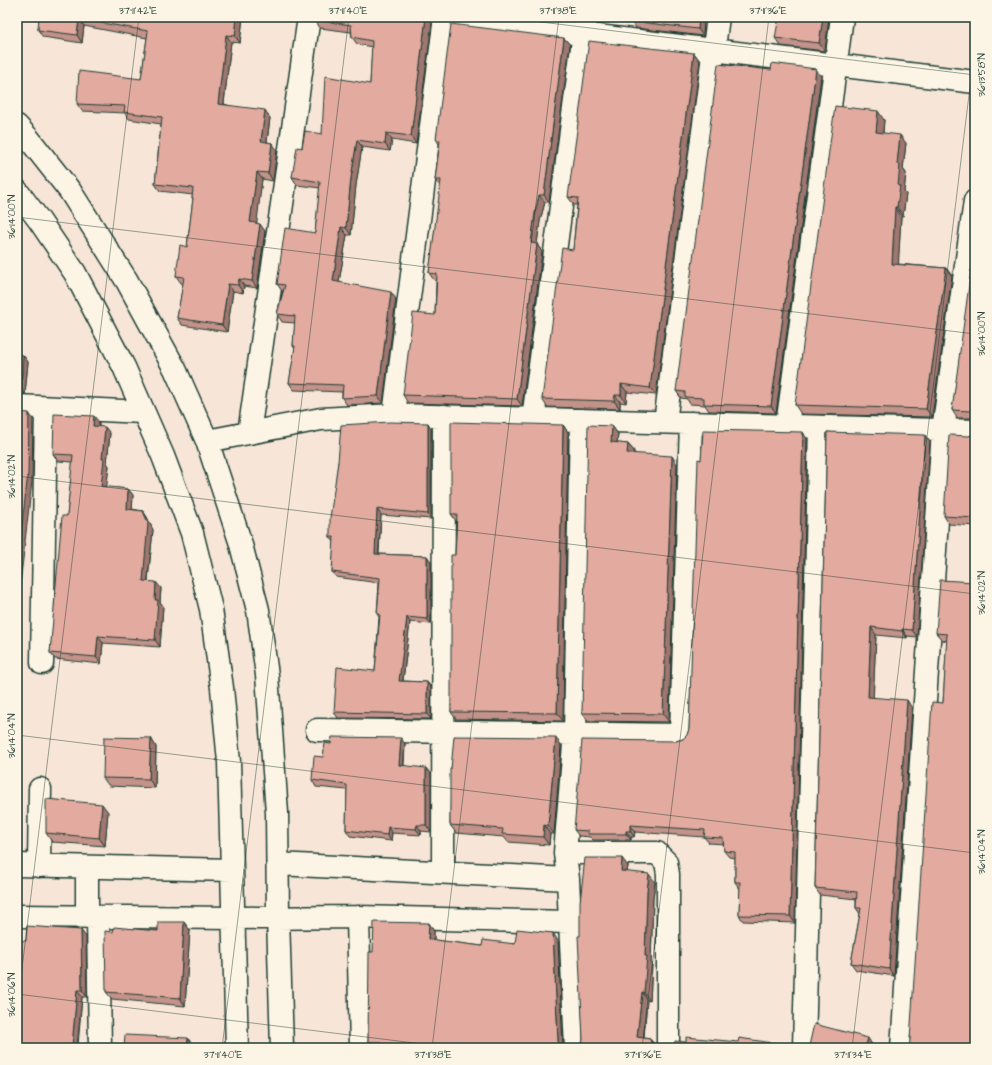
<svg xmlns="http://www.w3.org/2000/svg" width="992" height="1065" font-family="'Architects Daughter',sans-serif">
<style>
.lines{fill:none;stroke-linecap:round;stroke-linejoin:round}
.minor-casing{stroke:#1f3d34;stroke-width:25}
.minor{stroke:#fcf5e5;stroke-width:22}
.wall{fill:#c39289;stroke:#1f3d34}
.shaded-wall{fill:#9f776f;stroke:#1f3d34}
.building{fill:#e3aa9f;stroke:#1f3d34}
.ticks{fill:none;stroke:#1f3d34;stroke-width:1;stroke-opacity:0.45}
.neatline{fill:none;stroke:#1f3d34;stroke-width:1.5}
.ticks-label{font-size:10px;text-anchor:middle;fill:#1f3d34}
</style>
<rect width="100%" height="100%" fill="#f7e6d7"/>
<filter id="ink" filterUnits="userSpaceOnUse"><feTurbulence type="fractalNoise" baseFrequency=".025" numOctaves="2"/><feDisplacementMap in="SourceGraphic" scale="8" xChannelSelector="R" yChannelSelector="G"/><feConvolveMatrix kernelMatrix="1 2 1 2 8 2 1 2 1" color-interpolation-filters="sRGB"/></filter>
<g filter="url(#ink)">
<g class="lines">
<g class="minor-casing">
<path id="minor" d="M442 17 975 82
M17 126 29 139 70 191 127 281 175 369 207 441 240 541 258 610 267 675 277 813 278 917 282 1048
M17 191 39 220 75 273 124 367 163 456 192 533 211 609 222 688 229 762 237 1048
M17 406 143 412
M394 415 445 17
M533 419 586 17
M665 422 718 17
M787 426 842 17
M249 433 309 17
M207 441 321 419 394 415 975 431
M42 663 46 408
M317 730 681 735 691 423
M565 853H657L666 862 668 874V1048
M278 864 568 879
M17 865 232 870
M39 866 40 789
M443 872 444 416
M17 916 234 918 358 917 570 922
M87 917V867
M98 917 100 1048
M358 917 361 1048
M576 1048 568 879 565 853 575 733 581 420
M804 1048 820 427
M902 1048 943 430 975 201"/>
</g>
<use href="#minor" class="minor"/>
</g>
<path class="wall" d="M39 17H243L240 43 231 42 224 104 270 118 267 142 272 143 277 150 273 181 262 179 256 223 265 231 257 288 244 286 243 293 233 291 227 332 182 325 177 318 183 284 181 283 176 276 187 247 193 199 192 198 193 195 160 191 155 184 161 124 129 119 125 113 82 111 77 104 141 79 147 38 84 26 82 43 43 37 38 30Z
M546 17H568L567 20Z
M631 17H704L703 36 636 28 630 21Z
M829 17 825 51 781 46 775 38Z
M315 20 432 23 416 144 392 140 390 151 362 147 356 185 351 235H347L339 282 396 299 383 403 347 405 342 398V392L294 390 289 383 295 349 293 346 295 323 282 322 277 314 283 291H282L277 284 315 233 320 188 297 185 292 177 302 148 322 134 370 84 372 47 357 44 352 37 351 32 320 28Z
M564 38 570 45 549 202H545L540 221 537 244 542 252 522 406 408 403 403 395 435 315 436 281 434 280 429 273 441 187 435 180 439 144 436 139Z
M694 53 700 61 656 395 627 392 626 403 620 402V409L547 407 542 399 573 250 577 205H574L568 197Z
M821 76 776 413 709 411 705 405 690 404 687 399 681 398 676 391Z
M884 120 883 133 906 143 903 169 906 173 904 192 906 194 903 216H901L898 264 946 268 952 276 932 417 801 414 795 405Z
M975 270V418H957L952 410Z
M17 355H23L28 362 25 394H17Z
M99 422V426L110 433 107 463 109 466 106 487 128 489 133 495 132 509 143 511 147 517 153 530 148 581 161 588 160 602 163 606 160 647 103 643 101 664 55 659 50 653 67 516 73 462 58 461 53 454Z
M428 423 431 429V519L381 515 379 554 427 556 431 562V624L410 622 403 681 427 682 431 687V719L338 718 334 712 375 671 379 617 377 614 379 583 336 577 332 572 334 542 330 537 338 462Z
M563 425 568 432 563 721 456 719 451 712 456 521 451 514Z
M612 426 618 434 617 443 628 444 634 451V454L677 464 669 722 588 721 582 713Z
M827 432 930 442 917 637 907 636V638L876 635 873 698 912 708 894 976 856 970 851 963 860 914 856 908V899L820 895 815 888Z
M975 434V526L949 524 944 516 969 436Z
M807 439 795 923 743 921 739 915 740 889 735 882V858L729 857 724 851V844L709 843 704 837 635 832 634 837H631V840H593L590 837 579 836 574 830 676 741 683 739 687 735 689 729 701 460Z
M975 582 910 1040 943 703 947 641 942 640 936 633Z
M151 738 156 747 155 788 109 786 103 778Z
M331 744H405L404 766 431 774V832L421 831V835L392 833 391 841 350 836 346 830 347 790 316 787 312 780Z
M561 746 554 834H550L549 845 508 842 504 837 456 833 450 825 451 769Z
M108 812 105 846 52 842 46 833Z
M628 866 627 872 655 882 653 898 651 962 652 964 650 1001 647 1000 644 1038 650 1039 656 1046V1048H580L581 1046 583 1040 580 936Z
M190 930 185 1006 112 999 106 992 113 932Z
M434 931V940L482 946 558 941 563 1048H372L368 1042 373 952Z
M86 937 87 997H82L78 1046 17 1048 26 941Z"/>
<path class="shaded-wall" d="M237 17H243L240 43 235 36Z
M426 17H430L432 23 416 144 411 136Z
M699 17H704L703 36 698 29Z
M823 17H829L825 51 819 43Z
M79 19 84 26 82 43 77 35Z
M226 35 231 42 223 111 218 104Z
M564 38 570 45 549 202 544 195Z
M694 53 700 61 656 395 650 388Z
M816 69 821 76 776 413 771 406Z
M265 110 270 118 266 148 261 141Z
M878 111 884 120 882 141 876 132Z
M386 133 392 140 390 151 385 144Z
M900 135 906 143 903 169 906 173 904 192 906 194 903 216 897 207 898 186 897 164Z
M357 140 362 147 356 185 351 235 346 228 351 178Z
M272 143 277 150 273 181 268 173Z
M257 172 262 179 256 230 250 222Z
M539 195 545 202 540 221 536 251 531 243 535 213Z
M895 207 901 216 898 273 892 264Z
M260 224 265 231 257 288 252 281Z
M341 227 347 235 338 288 333 281Z
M537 244 542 252 522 406 517 399Z
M946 268 952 276 932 417 926 409Z
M239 279 244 286 243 293 238 285Z
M228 284 233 291 227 332 222 325Z
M391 292 396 299 383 403 378 396Z
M23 355 28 362 25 394 21 387Z
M621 384 627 392 626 403 621 395Z
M615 395 620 402V409L614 401Z
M29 413 33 419 32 481 17 611V566Z
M94 416 99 422 98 432 93 426Z
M428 423 431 429V519L428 514Z
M563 425 568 432 563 721 557 713Z
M612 426 618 434 616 450 611 442Z
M105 427 110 433 107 463 109 466 106 493 101 486 102 459Z
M803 432 807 439 795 923 790 916Z
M925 435 930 442 917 637 912 630Z
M628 444 634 451 633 461 627 453Z
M672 456 677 464 669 722 663 714Z
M128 489 133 495 132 515 127 509Z
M377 509 381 515 378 559 375 554Z
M143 511 147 517 153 530 147 587 143 581Z
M427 556 431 562V624L427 619Z
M156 582 161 588 160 602 163 606 160 647 155 640V600Z
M407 617 410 622 402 686 399 681Z
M871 627 876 635 873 705 868 697Z
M902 629 907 636V638L902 631Z
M98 636 103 643 101 664 96 657Z
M427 682 431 687V719L427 714Z
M907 700 912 708 894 976 889 969Z
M556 737 561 746 554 834 548 826Z
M151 738 156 747 155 788 149 779Z
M401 738 405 744 403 771 399 765Z
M426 768 431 774V832L426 825Z
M102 804 108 812 105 846 99 838Z
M417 825 421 831V835L416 829Z
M544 825 550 834 549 845 543 837Z
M630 825 635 832 634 837 630 831Z
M388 827 392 833 391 841 387 835Z
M626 831 631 837V840L626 834Z
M622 858 628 866 626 879 621 871Z
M649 874 655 882 653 898 651 962 652 964 650 1001 644 993 647 891Z
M184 922 190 930 185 1006 180 998Z
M429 923 434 931V947L428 939Z
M81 930 86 937 87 997 82 990Z
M553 933 558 941 563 1048H561L558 1041Z
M77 990 82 997 77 1048 72 1046Z
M642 992 647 1000 643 1045 637 1037Z
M188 1038 193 1046V1048H187Z
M868 1038 873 1046V1048H865Z
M650 1039 656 1046V1048H653L652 1046Z"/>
<path class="building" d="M39 17H237L235 36 226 35 218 104 265 110 261 141 272 143 268 173 257 172 250 222 260 224 252 281 239 279 238 285 228 284 222 325 177 318 184 277 176 276 180 245 187 247 193 198H192L193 188 155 184 162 117 124 112 125 106 77 104 79 71 141 79 148 31 79 19 77 35 38 30Z
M315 17H426L411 136 386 133 385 144 357 140 351 178 346 228 341 227 333 281 391 292 378 396 342 398 343 385 289 383 295 346H293L295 316 277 314 285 285 277 284 285 228 315 233 320 182 292 177 297 147 302 148 305 131 322 134 325 76 370 84 372 41 352 37 351 25 315 20Z
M631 17H699L698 29 630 21Z
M779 17H823L819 43 775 38Z
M451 24 564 38 544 195H539L535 213 531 243 537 244 517 399 403 395 413 313 435 315 437 274 429 273 441 180H435L440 140 436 139Z
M589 41 694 53 650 388 621 384V395H615L614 401 542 399 562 248 573 250 578 198 568 197Z
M772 63 816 69 771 406 704 404V398L685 397V392L676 391 718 64 771 70Z
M835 106 878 111 876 132 900 135 897 164H900L898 186H900L897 207H895L892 264 946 268 926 409 795 405Z
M971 270H975V412L970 411 952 410Z
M17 355H23L21 387H17Z
M17 412 29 413 28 474 17 566Z
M54 414 94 416 93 426 105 427 102 459H104L101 486 128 489 127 509 143 511 148 523 143 581 156 582 155 600H158L155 640 98 636 96 657 50 653 62 516H67L73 455 53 454Z
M390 422 428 423V514L377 509 375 554 427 556V619L407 617 399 681 427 682V714L334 712 337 667 375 671 380 614H377L380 578 332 572 334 537H330V518L338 462 341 425Z
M451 422 563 425 557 713 451 712V555H455L457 514H451Z
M588 425 612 426 611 442 628 444 627 453 672 456 663 714 582 713Z
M703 430 803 432 790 916 739 915 740 882H735V852L724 851 723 838 704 837 705 830 630 825V831H626V834H588V831L574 830 582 740 676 741 683 739 687 735 689 729 698 459 701 460Z
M827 432 925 435 912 630 902 629V631L871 627 868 697 907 700 889 969 851 963 861 908H856L857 892 815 888Z
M975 434V518L944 516 949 435 969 436Z
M940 580 975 582V1048H909L910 1040 932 702 943 703 947 634 936 633Z
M454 736 556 737 548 826 544 825 543 837 502 834 503 829 450 825V769H451Z
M104 737 151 738 149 779 103 778Z
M332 737 401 738 399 765 426 768V825H417L416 829 388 827 387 835 346 830 347 785 312 780 314 756 323 757 325 743 331 744Z
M46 799 102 804 99 838 46 833Z
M585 858H622L621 871 649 874 647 891 645 956H647L644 993 642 992 637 1037 650 1039 652 1046 654 1048H580L581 1046 583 1040 578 936H580V902Z
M158 922H184L180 998 106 992 105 931 113 932 114 927 158 931Z
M374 922 429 923 428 939 482 946 483 940 515 944 517 929 553 933 558 1041 560 1047 561 1048H380V1042H368L369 952H373Z
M27 926 81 930 82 990H77L72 1046H84L85 1048H17V940L26 941Z
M814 1024 868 1038 865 1048H808L809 1046Z
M125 1035 188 1038 187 1048H124Z
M686 1037 738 1042 739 1038 787 1045 790 1048H672L673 1047 675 1041 686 1042Z"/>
</g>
<path class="ticks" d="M500 17 975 75M17 217 975 334M17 476 975 594M17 735 975 853M17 994 455 1048M17 1009 139 17M222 1048 349 17M432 1048 559 17M642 1048 769 17M852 1048 975 46"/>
<rect width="992" height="1065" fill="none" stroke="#fcf5e5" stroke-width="44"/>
<rect x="22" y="22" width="948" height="1021" class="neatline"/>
<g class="ticks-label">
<text x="138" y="14">37°11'42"E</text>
<text x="348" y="14">37°11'40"E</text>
<text x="558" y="14">37°11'38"E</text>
<text x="768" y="14">37°11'36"E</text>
<text transform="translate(981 75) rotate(-90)" y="4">36°13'58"N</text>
<text transform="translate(11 217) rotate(-90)" y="4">36°14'00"N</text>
<text transform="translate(981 334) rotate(-90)" y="4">36°14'00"N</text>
<text transform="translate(11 477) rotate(-90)" y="4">36°14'02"N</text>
<text transform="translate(981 593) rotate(-90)" y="4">36°14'02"N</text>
<text transform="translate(11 736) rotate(-90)" y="4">36°14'04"N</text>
<text transform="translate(981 852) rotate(-90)" y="4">36°14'04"N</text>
<text transform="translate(11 995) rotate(-90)" y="4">36°14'06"N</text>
<text x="223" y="1058">37°11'40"E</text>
<text x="433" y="1058">37°11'38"E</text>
<text x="643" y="1058">37°11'36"E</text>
<text x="853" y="1058">37°11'34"E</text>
</g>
</svg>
